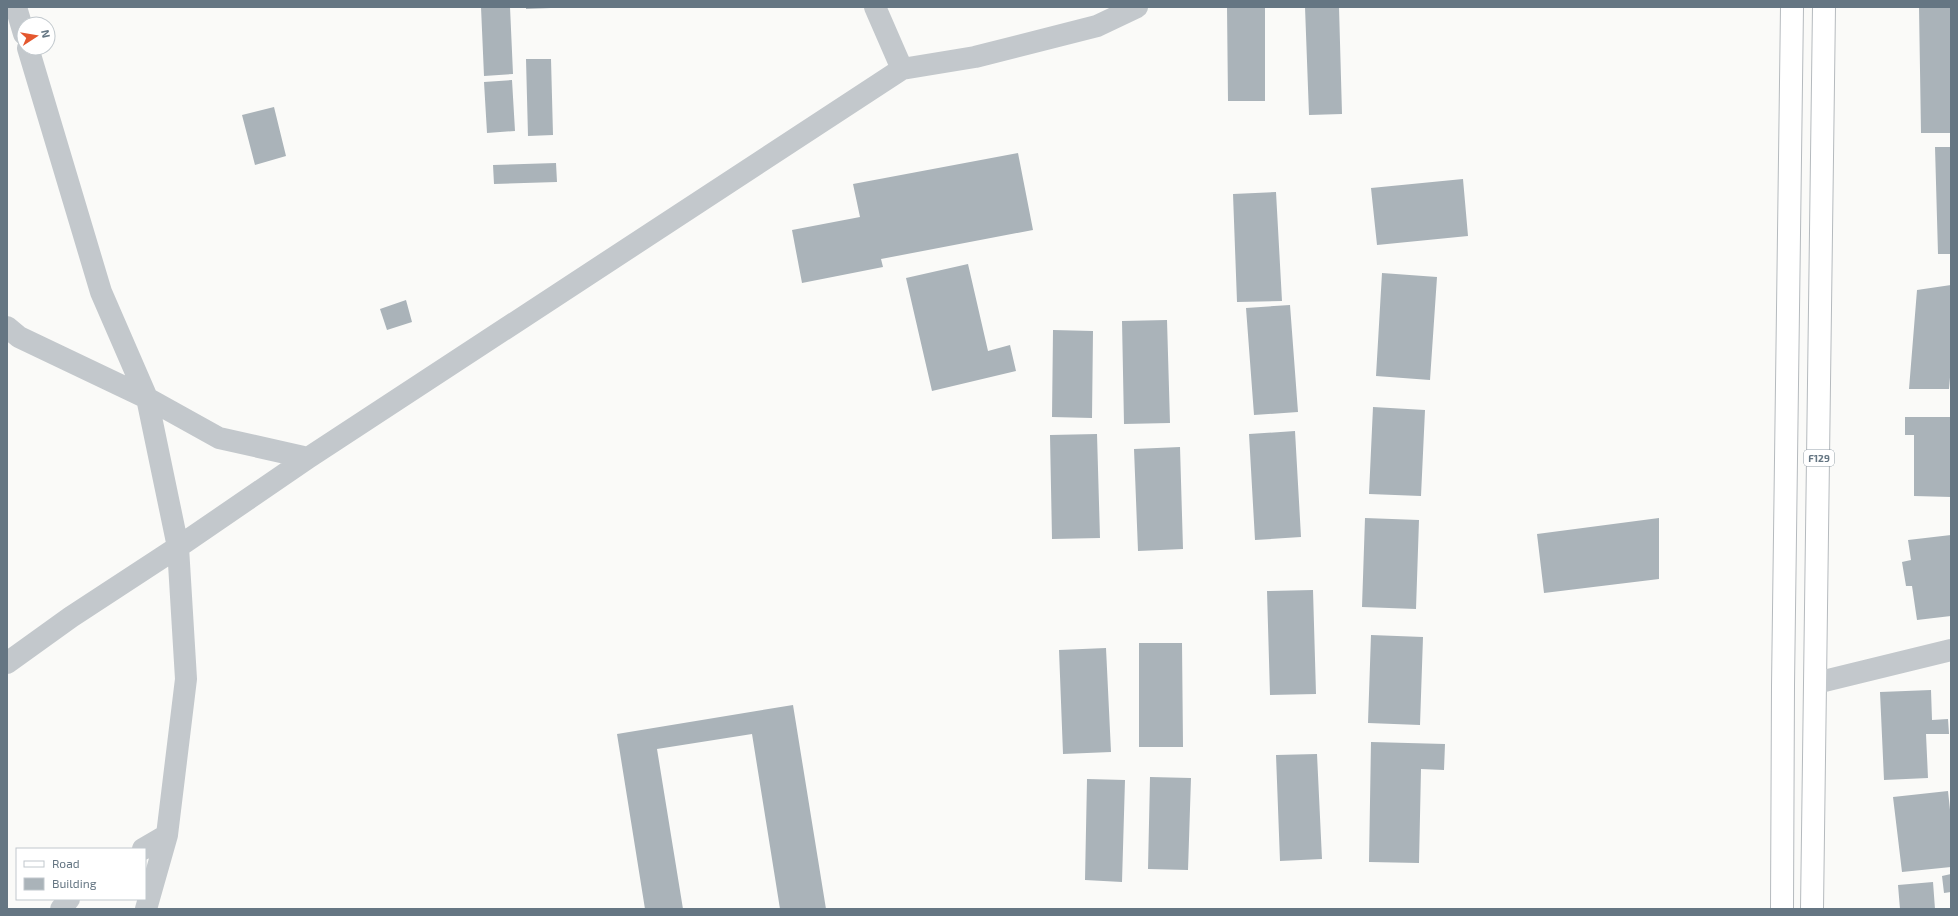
<svg xmlns="http://www.w3.org/2000/svg" width="1958" height="916" font-family="'Exo 2',sans-serif">
<style>
.building{fill:#aab3b9}
.lines{fill:none;stroke-linecap:round;stroke-linejoin:round}
.primary-casing{stroke:#b5babe;stroke-width:24}
.minor{stroke:#c3c8cc;stroke-width:22}
.primary{stroke:#fff;stroke-width:22}
.labels{text-anchor:middle;stroke-width:4;stroke-linejoin:round;paint-order:stroke}
.shield{fill:#fff;stroke:#939fa8;stroke-width:1}
.shield-label{font-size:10px;font-weight:bold;fill:#657683}
</style>
<rect width="100%" height="100%" fill="#fafaf8"/>
<path class="building" d="M481 7H510L513 74 484 76Z
M526 7H551V8L526 9Z
M1227 7H1265V101H1228Z
M1305 7H1339L1342 114 1309 115Z
M1919 7H1951V133H1921Z
M526 59H551L553 135 528 136Z
M512 80 515 131 487 133 484 82Z
M274 107 286 156 255 165 242 115Z
M1935 147H1951V254H1938Z
M1018 153 1033 230 881 259 883 267 802 283 792 230 860 217 853 184Z
M556 163 557 182 494 184 493 165Z
M1463 179 1468 236 1377 245 1371 188Z
M1276 192 1282 301 1237 302 1233 194Z
M968 264 988 351 1010 345 1016 371 932 391 906 278Z
M1382 273 1437 277 1430 380 1376 376Z
M1951 285V366L1949 389H1909L1917 290Z
M406 300 412 322 387 330 380 309Z
M1290 305 1298 412 1254 415 1246 308Z
M1167 320 1170 423 1124 424 1122 321Z
M1053 330 1093 331 1092 418 1052 417Z
M1373 407 1425 410 1421 496 1369 494Z
M1905 417H1951V497L1914 496V435H1905Z
M1295 431 1301 537 1255 540 1249 434Z
M1097 434 1100 538 1052 539 1050 435Z
M1180 447 1183 549 1138 551 1134 449Z
M1365 518 1419 520 1416 609 1362 607Z
M1659 518V579L1544 593 1537 534Z
M1951 535V616L1917 620 1912 586H1906L1902 562 1911 560 1908 540Z
M1313 590 1316 694 1270 695 1267 591Z
M1371 635 1423 637 1420 725 1368 723Z
M1139 643H1182L1183 747H1139Z
M1106 648 1111 752 1063 754 1059 650Z
M1931 690 1932 720 1948 719 1949 734H1926L1928 778 1884 780 1880 692Z
M793 705 826 909H780L752 734 657 749 683 909H645L617 734Z
M1371 742 1445 744 1444 770 1421 769 1419 863 1369 862Z
M1317 754 1322 859 1280 861 1276 755Z
M1150 777 1191 778 1188 870 1148 869Z
M1087 779 1125 780 1122 882 1085 880Z
M1948 791 1951 819V867L1902 872 1893 797Z
M1951 874V892L1944 893 1942 876Z
M1933 882 1935 909H1900L1898 885Z"/>
<g class="lines">
<g class="primary-casing">
<path id="primary" d="M1782 909 1783 686 1792 7
M1812 909 1824 7"/>
</g>
<path class="minor" d="M16 7 24 34
M875 7 902 69
M28 48 101 292 147 398 178 547 186 679 167 835 146 909
M7 327 19 337 147 398 219 438 308 458
M7 663 71 617 178 547 308 458 902 69 975 57 1097 26 1137 7
M1816 683 1951 650
M143 849 167 835
M61 909 69 899"/>
<use href="#primary" class="primary"/>
</g>
<g class="labels">
<rect class="shield" x="1804" y="450" width="30" height="16" rx="3"/>
<g class="shield-label">
<text x="1819" y="462">F129</text>
</g>
</g>
<rect width="1958" height="916" fill="none" stroke="#657683" stroke-width="16"/>
<rect x="16" y="848" width="130" height="52" fill="#ffffff" stroke="#c1c8cd"/>
<rect x="24" y="861" width="20" height="6" fill="#ffffff" stroke="#c1c8cd"/>
<text x="52" y="868" font-size="12" fill="#657683">Road</text>
<rect x="24" y="878" width="20" height="12" fill="#aab3b9" stroke="#c1c8cd"/>
<text x="52" y="888" font-size="12" fill="#657683">Building</text>
<g transform="translate(36 36) rotate(78)"><circle r="19" fill="#ffffff" stroke="#c1c8cd"/>
<path d="M0-3L7 15L0 10L-7 15Z" fill="#e4572e"/>
<text y="-6" font-size="11" font-weight="bold" text-anchor="middle" fill="#657683">N</text>
</g>
</svg>
